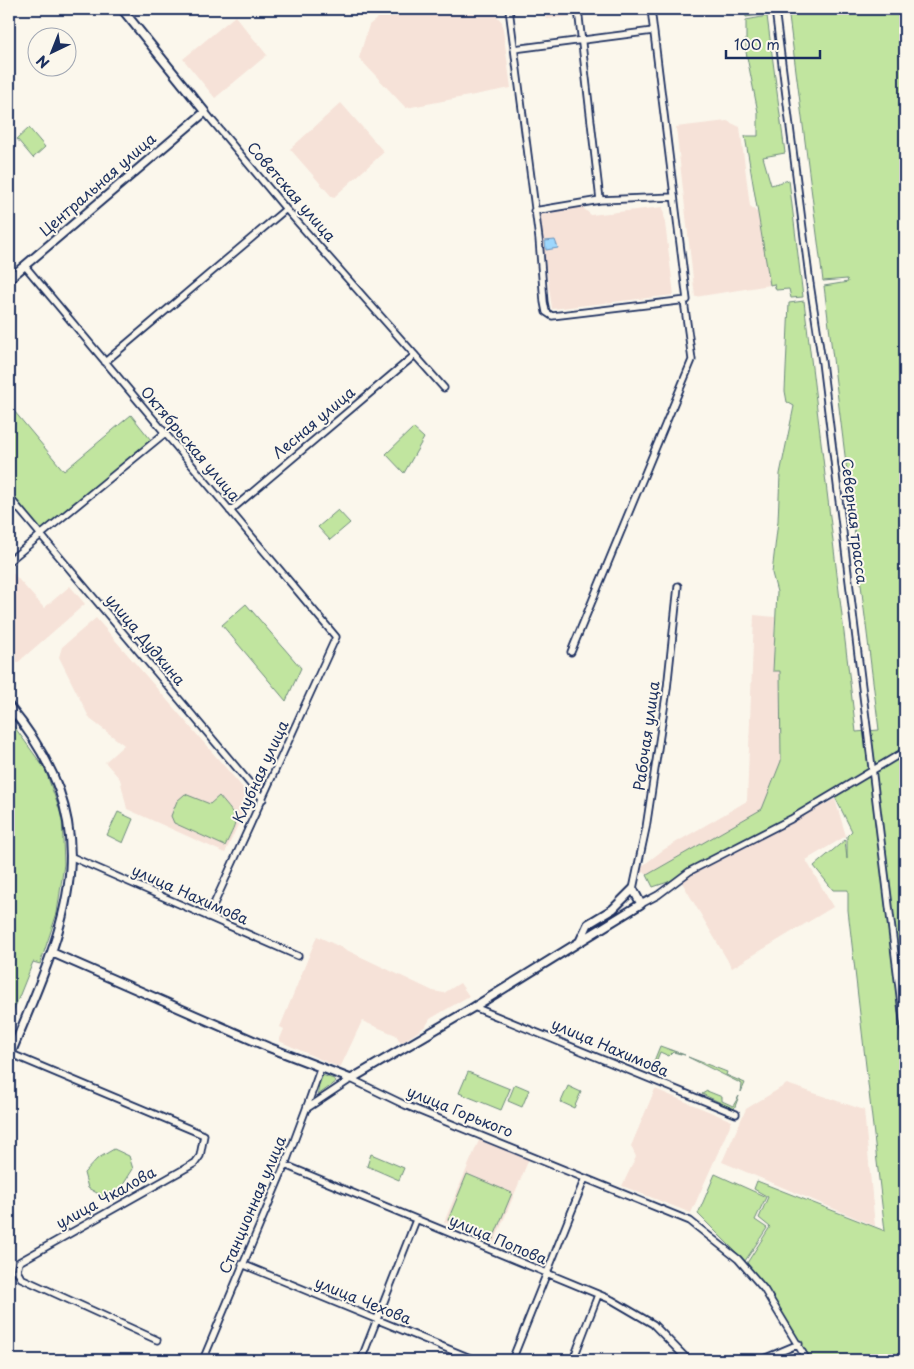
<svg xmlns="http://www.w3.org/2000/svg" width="914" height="1369" font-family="'Playpen Sans',sans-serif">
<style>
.built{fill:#f6e2d8}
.green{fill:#c1e59f;stroke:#6e8a7e}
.water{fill:#9dd7fd;stroke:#6994bd}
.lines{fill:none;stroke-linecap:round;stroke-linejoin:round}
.minor-casing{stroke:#1b2f5e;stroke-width:9}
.tertiary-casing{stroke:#1b2f5e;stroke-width:11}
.minor{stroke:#fbf7ec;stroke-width:5.5}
.tertiary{stroke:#fbf7ec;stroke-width:7}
.labels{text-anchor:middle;stroke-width:4;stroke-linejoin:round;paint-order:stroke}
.street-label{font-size:15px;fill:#1b2f5e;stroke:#fbf7ec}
</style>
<rect width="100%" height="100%" fill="#fbf7ec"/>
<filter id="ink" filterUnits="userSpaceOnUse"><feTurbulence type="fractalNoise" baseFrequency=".02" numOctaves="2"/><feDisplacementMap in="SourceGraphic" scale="10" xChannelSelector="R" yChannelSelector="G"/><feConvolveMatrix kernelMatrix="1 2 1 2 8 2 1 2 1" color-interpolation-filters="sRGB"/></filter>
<g filter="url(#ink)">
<path class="built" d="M389 9H491L502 22 511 88 406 108 359 58 369 25Z
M545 9H571L572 16 546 19Z
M235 16 267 55 215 98 183 59Z
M341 103 384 152 333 198 290 149Z
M727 121 740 127 750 206 760 215 770 285 695 297 676 127Z
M582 207 591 215 663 207 674 295 552 309 539 215Z
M11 571 44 608 70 586 85 604 9 670V572Z
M754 615 775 617 773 671H780L781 761 762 809 647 875 645 872 640 875 641 867 663 850 747 801Z
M96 618 251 797 225 853 127 809 120 779 105 762 124 745 90 719 59 657 62 647Z
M835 799 846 836 806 860 833 907 732 968 680 879Z
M317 936 433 991 444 993 460 983 469 996 430 1019 426 1026 401 1043 396 1035 362 1021 340 1068 279 1041 284 1029 280 1027Z
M787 1084 864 1110 875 1226 722 1162 746 1109Z
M655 1089 732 1121 691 1213 622 1186 636 1157 631 1146Z
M480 1138 529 1159 494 1243 444 1222Z"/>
<path class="green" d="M745 9H766L767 14 746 17Z
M788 9H905V1360H811L766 1287 747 1263 770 1227 759 1218 768 1197 754 1189 757 1181 885 1231 848 910V890H833L814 866 845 840 847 859V836L852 831 834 795 674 880 653 887 647 875 762 809 781 761 780 671H773L777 592 772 573 778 521 780 474 794 406 787 402 785 391 789 303 804 301 856 732 879 730 824 286 848 282 847 279 823 281Z
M767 16 785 153 763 157 771 185 789 180 803 297 791 298 789 289 776 290 774 284 770 285 745 136H758V112L746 52V20Z
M29 128 45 147 33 158 17 139Z
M9 405 64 471 131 415 151 440 41 530 9 491Z
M413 428 424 438 404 473 386 454Z
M338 510 350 523 330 540 318 527Z
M246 604 301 668 286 701 222 625Z
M13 725 45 769 62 817 64 864 57 913 40 964 33 962 9 1022V726Z
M185 794 210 804 219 796C240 821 239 817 225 846L174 823 171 816 177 801Z
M118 812 133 819 123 843 107 835Z
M660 1046 685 1055 673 1052 669 1056 660 1052 654 1067 663 1072V1077L650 1071Z
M688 1057 727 1072 726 1075 745 1083 741 1092 742 1084Z
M468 1072 510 1089 501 1110 459 1093Z
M322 1075 334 1079 336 1082 318 1095V1083Z
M515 1084 529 1090 522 1107 508 1101Z
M568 1086 581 1092 574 1108 561 1102Z
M707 1091 722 1097V1101L733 1106 739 1096 734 1109 702 1094Z
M114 1149 129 1156 133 1169 121 1188 104 1197 88 1188 84 1173 97 1159Z
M371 1154 404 1168 399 1180 367 1166Z
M467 1174 512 1193 493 1239 448 1220Z
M715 1174 766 1197 755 1220 767 1228 745 1261 698 1214Z"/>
<path class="water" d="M555 240 558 248 546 250 545 241Z"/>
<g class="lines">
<g class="minor-casing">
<path id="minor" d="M509 9 539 239 544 302 546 312 552 316 687 300 651 9
M578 9 600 200
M775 9 810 284 822 362 905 1036
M514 49 653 31
M205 112 286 209 444 388
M534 211 600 200 673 197
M25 266 336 637 208 917
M105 362 286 209
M9 497 263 799
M230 511 415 355
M9 561 165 433
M571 652 692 360 684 301
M72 857 298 956
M633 889 646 828 667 689 678 586
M641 904 658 895 690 871 791 819 905 751
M474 1007 736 1114
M9 1053 204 1135 200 1156 195 1163 19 1262 17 1271 21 1278 157 1340
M306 1109 321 1067
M285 1165 612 1300 653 1324 688 1360
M242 1264 475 1360
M203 1360 285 1165 306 1109 351 1079 405 1105 690 1221 738 1259 764 1289 807 1360
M361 1360 416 1220
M512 1360 585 1178
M573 1360 598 1295
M761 1360 799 1344"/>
</g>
<g class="tertiary-casing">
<path id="tertiary" d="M9 279 205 112 122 9
M9 706C114 833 64 925 9 1058
M53 953 268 1047 351 1079 474 1007 641 904 633 889 613 909 588 924 580 941"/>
</g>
<use href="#minor" class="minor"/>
<use href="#tertiary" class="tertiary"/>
</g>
</g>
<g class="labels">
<g class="street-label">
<text transform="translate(98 185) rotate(-41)" y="5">Центральная улица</text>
<text transform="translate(291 192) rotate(49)" y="5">Советская улица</text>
<text transform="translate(314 423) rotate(-40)" y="5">Лесная улица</text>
<text transform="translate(190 444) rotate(50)" y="5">Октябрьская улица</text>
<text transform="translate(854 521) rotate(83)" y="5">Северная трасса</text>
<text transform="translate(145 640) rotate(50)" y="5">улица Дудкина</text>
<text transform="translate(647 736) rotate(-82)" y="5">Рабочая улица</text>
<text transform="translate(261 772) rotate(-65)" y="5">Клубная улица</text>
<text transform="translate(190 895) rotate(24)" y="5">улица Нахимова</text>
<text transform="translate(610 1048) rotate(23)" y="5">улица Нахимова</text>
<text transform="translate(460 1112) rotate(22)" y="5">улица Горького</text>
<text transform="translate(106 1198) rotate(-29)" y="5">улица Чкалова</text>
<text transform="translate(253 1205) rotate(-67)" y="5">Станционная улица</text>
<text transform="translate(498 1240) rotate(23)" y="5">улица Попова</text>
<text transform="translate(363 1301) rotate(22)" y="5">улица Чехова</text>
</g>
</g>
<rect width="914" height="1369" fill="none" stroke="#fbf7ec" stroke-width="30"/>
<rect x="15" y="15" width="884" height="1339" fill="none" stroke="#1b2f5e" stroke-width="2" filter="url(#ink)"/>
<g transform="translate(52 52) rotate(223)"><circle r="24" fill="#fbf7ec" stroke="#a1a7b3"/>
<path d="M0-4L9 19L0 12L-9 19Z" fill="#1b2f5e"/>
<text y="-8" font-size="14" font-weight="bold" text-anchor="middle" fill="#1b2f5e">N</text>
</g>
<path d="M726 50v8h94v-8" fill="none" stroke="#1b2f5e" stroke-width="2.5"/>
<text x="734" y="50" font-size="15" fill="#1b2f5e" stroke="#fbf7ec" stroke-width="4" paint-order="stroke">100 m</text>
</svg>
